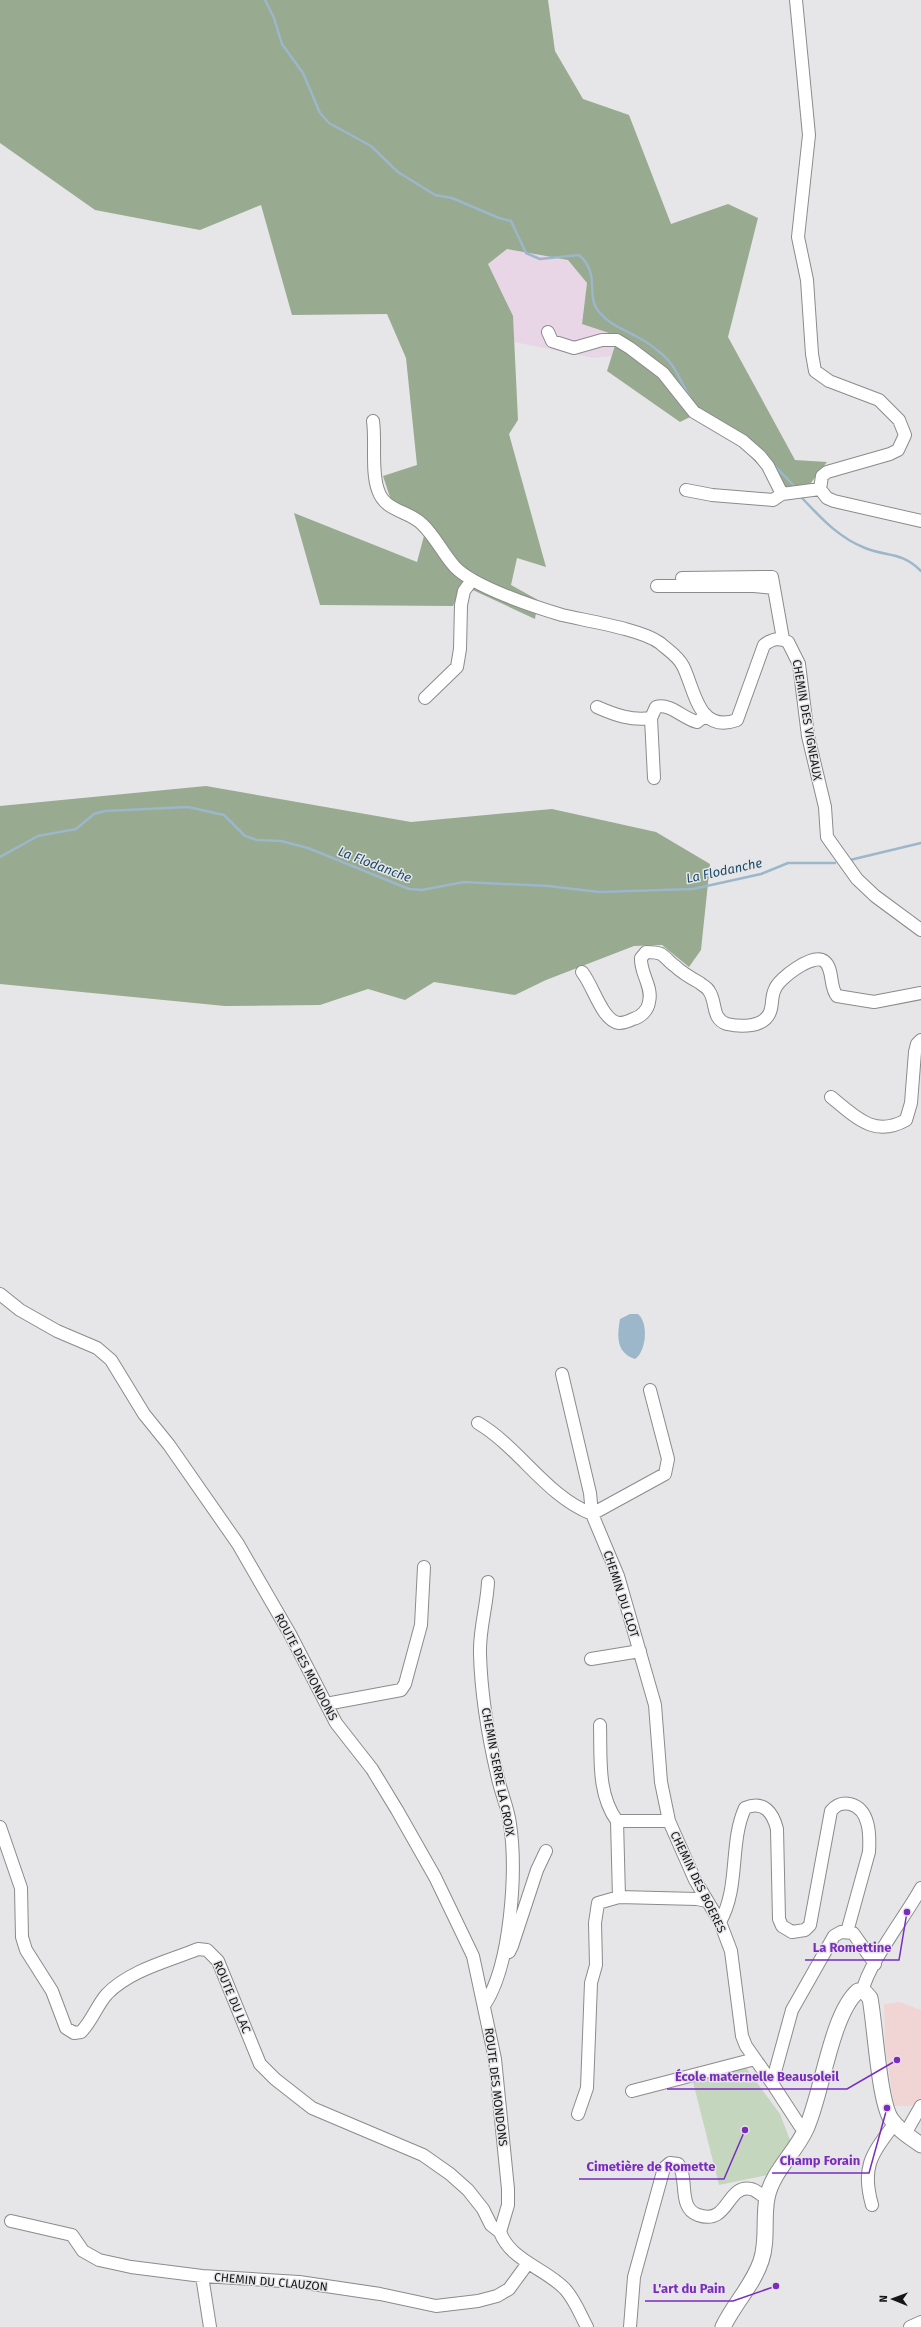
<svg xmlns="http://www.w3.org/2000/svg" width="921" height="2327" font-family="'Fira Sans',sans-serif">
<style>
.industrial{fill:#e8d6e7}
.education{fill:#f0d5d4}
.green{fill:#c5d6be}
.forest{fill:#98aa90}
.water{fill:#9cb6ca}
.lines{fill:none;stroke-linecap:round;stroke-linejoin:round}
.stream{stroke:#9cb6ca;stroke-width:2.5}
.minor-casing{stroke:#8b8b8c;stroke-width:14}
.major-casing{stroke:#8b8b8c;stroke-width:17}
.minor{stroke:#fff;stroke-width:12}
.major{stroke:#fff;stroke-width:15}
.labels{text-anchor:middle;stroke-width:3;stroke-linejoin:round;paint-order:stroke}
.street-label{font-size:12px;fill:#161617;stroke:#e6e6e8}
.water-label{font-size:13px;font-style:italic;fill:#1d4b69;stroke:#e6e6e8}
.leader{fill:none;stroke:#7b2cbf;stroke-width:1.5}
.callout-dot{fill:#7b2cbf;stroke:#e6e6e8;stroke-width:1.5}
.callout-label{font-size:13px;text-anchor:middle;font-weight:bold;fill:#7b2cbf;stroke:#e6e6e8;stroke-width:3;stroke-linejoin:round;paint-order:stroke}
</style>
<rect width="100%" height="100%" fill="#e6e6e8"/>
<path class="industrial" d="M507 249 568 260 587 283 582 324 618 336 612 356 594 358 514 342 513 316 488 264Z"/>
<path class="education" d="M900 2002 921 2010V2100L911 2106H894L885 2044 884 2004Z"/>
<path class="green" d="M744 2065 780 2114 792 2145 768 2175 719 2185 693 2082Z"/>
<path class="forest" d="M0 0H548L555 51 583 99 629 115 671 224 728 204 758 218 728 337 795 460 827 462 810 484 784 487 763 470 735 440 692 416 680 422 607 371 618 336 582 324 587 283 568 260 507 249 488 264 513 316 518 420 509 434 546 567 517 558 511 585 538 600 535 619 462 585 453 606 320 605 294 513 417 562 428 521 391 500 383 476 417 465 406 358 387 314 292 315 261 205 200 230 95 210 0 143Z
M206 786 411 822 552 809 656 832 710 864 701 950 689 967 662 945 634 946 546 980 515 995 434 982 405 1000 368 989 320 1005 225 1006 0 984V806Z"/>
<path class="water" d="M630 1314H638C649 1323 646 1352 635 1359 616 1353 617 1336 620 1319Z"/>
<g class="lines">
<path class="stream" d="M265 0 274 18 282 44 303 73 320 113 329 123 371 146 398 172 435 195 452 198 499 218 511 221 526 253 540 259 579 255C602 275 584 296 600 313 611 326 626 330 641 339 649 343 656 349 663 355 677 367 681 384 691 399
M773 464 796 488
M802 498C821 518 839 538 865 548 887 557 901 551 921 571
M0 857 38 836 76 829 94 814 105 811 188 807 224 815 245 836 257 840 281 841 308 848 409 889 422 890 464 882 548 886 599 892 693 889 761 874 788 863H835
M850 860 921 843"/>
<g class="minor-casing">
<path id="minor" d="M796 0 809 135 798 237 807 280 812 354 815 371 829 381 879 400 899 420 905 435 898 450 890 454 827 472 822 476 820 489 827 498 834 501 921 521
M548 332 552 341 574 348 602 340H617L630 348 663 373 694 412 743 441 760 456 768 466 782 494
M373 421C376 442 371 471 378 490 385 512 408 510 422 524 435 536 443 554 455 567 474 587 535 607 562 615 587 621 641 629 660 643 669 651 678 656 683 666 695 690 698 734 737 720L764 645C772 639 779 637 788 642L799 664 808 736 825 807 827 837 857 879 875 896 921 930
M686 490 712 495 773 500 782 494 820 489
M682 578 772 577 783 639
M657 586H754L774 588
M425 698 457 667 460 649 461 605 464 591 472 580
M597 707C615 715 632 721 651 718
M654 778 651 718 656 707C671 703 682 718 697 722L706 715
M582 972C593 985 602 1021 619 1023 623 1023 629 1021 633 1019 641 1017 648 1010 649 1002 653 987 640 973 641 958L646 952C651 952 656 952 661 954 666 957 670 963 675 966 682 973 691 978 700 983 703 986 707 987 709 991 717 1002 711 1019 727 1024 740 1027 764 1028 770 1012 773 1005 771 996 775 989 779 978 813 953 824 961 834 968 829 987 837 996L874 1002 921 993
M831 1097C856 1117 874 1138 906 1120L911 1103 915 1052 917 1044 921 1040
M0 1294 20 1310 57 1331 97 1348 111 1360 144 1414 169 1445 238 1544 290 1634 336 1723 372 1769 397 1810 435 1877 473 1956 495 2059 508 2189V2205L500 2232
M562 1374 590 1493 592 1514 665 1474 668 1459 650 1390
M478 1423C520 1448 546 1496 592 1514L618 1576 655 1705 661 1782 669 1821
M591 1659 640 1651
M326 1704 401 1690 405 1684 421 1625 424 1567
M600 1725C601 1757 597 1794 617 1821H669L695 1880 720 1922 731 1951 742 2036 746 2046 772 2083
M617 1821 619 1897
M0 1827 21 1888 22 1937 26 1950 52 1991 66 2028 74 2033 81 2032C92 2021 97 2005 107 1994 130 1970 169 1961 198 1949L207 1950 218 1961 260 2064 275 2079 312 2108 423 2155 450 2174 468 2190 483 2209 491 2225 500 2232
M720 1922C740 1887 729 1843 745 1808 764 1800 773 1813 777 1829L779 1919 782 1926 792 1932 805 1930 810 1925 831 1811C836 1805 841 1802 850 1804 870 1809 870 1835 869 1852L847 1932
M509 1952 512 1946 537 1870 546 1851
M863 1990C867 1966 907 1914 921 1888
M485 2004C511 1964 517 1871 510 1824 508 1807 500 1791 497 1774 488 1735 481 1693 480 1654 479 1630 487 1606 488 1582
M632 2091 755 2059
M578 2114 587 2088 591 1983 596 1965 595 1923 598 1903 619 1897 697 1899 707 1901
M805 2130 800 2126 772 2083 792 2010 834 1936 841 1932 853 1933 875 1964
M905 2134 921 2106
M872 2205C861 2166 872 2154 895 2123
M11 2221 72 2235 83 2251 99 2260 131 2267 202 2276 299 2282 380 2294 436 2306 478 2301 497 2296 509 2289 528 2263
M500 2232C511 2261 545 2268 565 2289 575 2300 580 2314 587 2327
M202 2276 210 2327
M630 2327 634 2277 664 2168 670 2163 678 2164C689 2177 677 2208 698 2215 729 2226 726 2184 751 2189 757 2190 761 2196 767 2198
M910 2327 921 2322"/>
</g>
<g class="major-casing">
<path id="major" d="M723 2327C734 2304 753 2285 761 2261 768 2241 763 2218 767 2198 772 2172 795 2153 806 2129 822 2095 831 2014 858 1991L863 1990 870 1998C875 2024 879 2101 891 2119 898 2130 910 2137 921 2145"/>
</g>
<use href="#minor" class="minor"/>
<use href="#major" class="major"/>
</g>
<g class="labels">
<g class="street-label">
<text transform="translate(807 720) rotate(80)" y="4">CHEMIN DES VIGNEAUX</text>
<text transform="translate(621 1594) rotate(72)" y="4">CHEMIN DU CLOT</text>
<text transform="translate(306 1667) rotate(62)" y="4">ROUTE DES MONDONS</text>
<text transform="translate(498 1772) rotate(79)" y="4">CHEMIN SERRE LA CROIX</text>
<text transform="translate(698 1882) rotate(64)" y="4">CHEMIN DES BOERES</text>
<text transform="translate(232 1997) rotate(67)" y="4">ROUTE DU LAC</text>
<text transform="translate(496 2087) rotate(83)" y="4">ROUTE DES MONDONS</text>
<text transform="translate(271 2282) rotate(5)" y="4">CHEMIN DU CLAUZON</text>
</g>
<g class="water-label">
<text transform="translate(375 864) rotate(21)" y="5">La Flodanche</text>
<text transform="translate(724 870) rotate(-12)" y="5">La Flodanche</text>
</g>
</g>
<path class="leader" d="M907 1912L899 1960H805M897 2060L847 2089H667M887 2108L869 2173H772M745 2130L724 2179H579M776 2286L733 2301H645"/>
<g class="callout-dot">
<circle cx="907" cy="1912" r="4"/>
<circle cx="897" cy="2060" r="4"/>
<circle cx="887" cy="2108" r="4"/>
<circle cx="745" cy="2130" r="4"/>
<circle cx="776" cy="2286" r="4"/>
</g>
<g class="callout-label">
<text x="852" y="1952">La Romettine</text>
<text x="757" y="2081">École maternelle Beausoleil</text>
<text x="820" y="2165">Champ Forain</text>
<text x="651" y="2171">Cimetière de Romette</text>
<text x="689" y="2293">L'art du Pain</text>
</g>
<g transform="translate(893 2299) rotate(271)" stroke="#e6e6e8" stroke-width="3" paint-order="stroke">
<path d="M0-3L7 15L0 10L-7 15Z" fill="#161617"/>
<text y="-6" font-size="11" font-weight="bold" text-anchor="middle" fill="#161617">N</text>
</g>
</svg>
